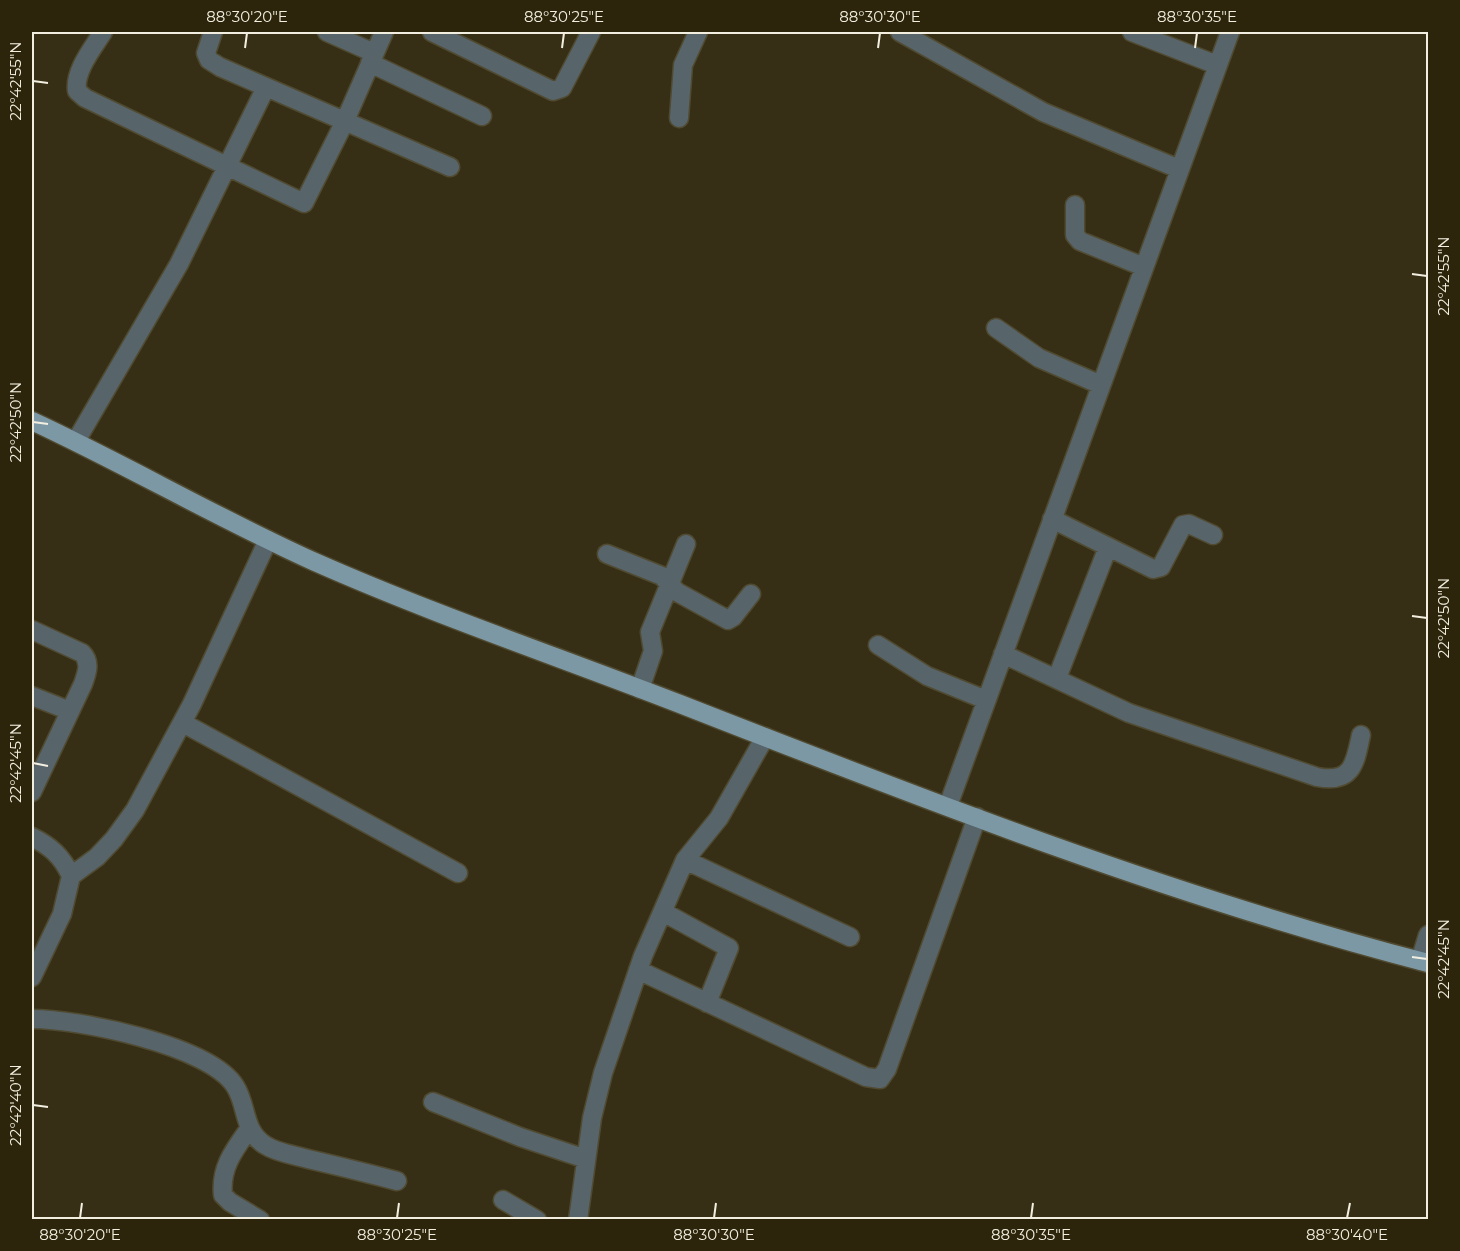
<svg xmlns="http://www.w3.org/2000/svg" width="1460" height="1251" font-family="Montserrat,sans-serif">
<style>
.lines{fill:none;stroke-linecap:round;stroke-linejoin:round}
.minor-casing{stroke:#504a31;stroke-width:21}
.major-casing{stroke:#504a31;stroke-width:21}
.minor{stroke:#57646a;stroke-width:18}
.major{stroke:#7c98a4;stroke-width:18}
.ticks{fill:none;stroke:#f3efe0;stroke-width:2}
.neatline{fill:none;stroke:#f3efe0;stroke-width:2}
.ticks-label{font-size:15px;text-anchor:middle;fill:#f3efe0}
</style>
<rect width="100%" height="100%" fill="#362f15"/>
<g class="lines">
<g class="minor-casing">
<path id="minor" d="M103 32C93 48 74 71 77 91L85 98 304 203 345 121 384 32
M213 32 206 53 209 60 220 67 450 167
M327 32 374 53
M432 32 553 91 562 88 591 32
M900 32 1043 112 1179 169
M1132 32 1217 65
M370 63 482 116
M679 118 683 65 698 32
M1075 205V235L1080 241 1144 267
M996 328 1039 358 1101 385
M76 441 179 264 266 87
M1052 519 1153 569 1161 567 1183 525 1189 524 1213 535
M607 554 662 576 677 592 728 620 733 617 751 594
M32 630 82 653C91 662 87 673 83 684L32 792
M878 645 927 676 986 700
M1003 654 1129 713 1317 777C1352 784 1355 764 1361 735
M1057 678 1108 547
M640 689 653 651 650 632 686 544
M32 696 70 711
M183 723 458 873
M948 806 1230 32
M32 837C50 846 62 856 71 876L62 914 32 977
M685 860 850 937
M71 876 97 857 114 839 135 810 192 704 268 540
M663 912 729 948 707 1003
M1420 961 1428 935
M638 970 866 1077 880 1079 887 1069 977 817
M32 1019C77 1019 209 1045 235 1086 248 1106 242 1130 265 1145 277 1153 295 1155 308 1159 338 1166 367 1173 397 1181
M433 1102 520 1137 586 1159
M249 1129C234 1150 220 1168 223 1195L230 1202 260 1220
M503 1200 537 1220
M578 1220 592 1118 603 1073 643 956 685 860 719 818 765 737"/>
</g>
<g class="major-casing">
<path id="major" d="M32 421C127 465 219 519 315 562 435 615 559 657 680 704 925 800 1173 897 1428 963"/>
</g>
<use href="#minor" class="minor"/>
<use href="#major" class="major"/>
</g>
<path class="ticks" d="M245 48 247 33M562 48 564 33M878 48 880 33M1195 48 1197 33M33 81 48 83M1412 274 1427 276M33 422 48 424M1412 616 1427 618M33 763 48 766M1412 957 1427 959M33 1105 48 1107M80 1218 82 1203M397 1218 399 1203M714 1218 716 1203M1031 1218 1033 1203M1347 1218 1350 1203"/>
<rect width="1460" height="1251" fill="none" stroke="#2c250b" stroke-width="66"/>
<rect x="33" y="33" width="1394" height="1185" class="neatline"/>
<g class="ticks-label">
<text x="247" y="22">88°30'20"E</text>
<text x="564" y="22">88°30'25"E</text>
<text x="880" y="22">88°30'30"E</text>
<text x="1197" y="22">88°30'35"E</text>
<text transform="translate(16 81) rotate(-90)" y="5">22°42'55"N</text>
<text transform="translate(1444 276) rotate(-90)" y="5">22°42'55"N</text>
<text transform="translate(16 422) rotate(-90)" y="5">22°42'50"N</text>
<text transform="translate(1444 618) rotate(-90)" y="5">22°42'50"N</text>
<text transform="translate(16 763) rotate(-90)" y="5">22°42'45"N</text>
<text transform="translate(1444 959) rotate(-90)" y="5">22°42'45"N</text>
<text transform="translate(16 1105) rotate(-90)" y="5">22°42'40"N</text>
<text x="80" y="1240">88°30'20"E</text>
<text x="397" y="1240">88°30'25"E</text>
<text x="714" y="1240">88°30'30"E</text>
<text x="1031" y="1240">88°30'35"E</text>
<text x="1347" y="1240">88°30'40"E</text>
</g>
</svg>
